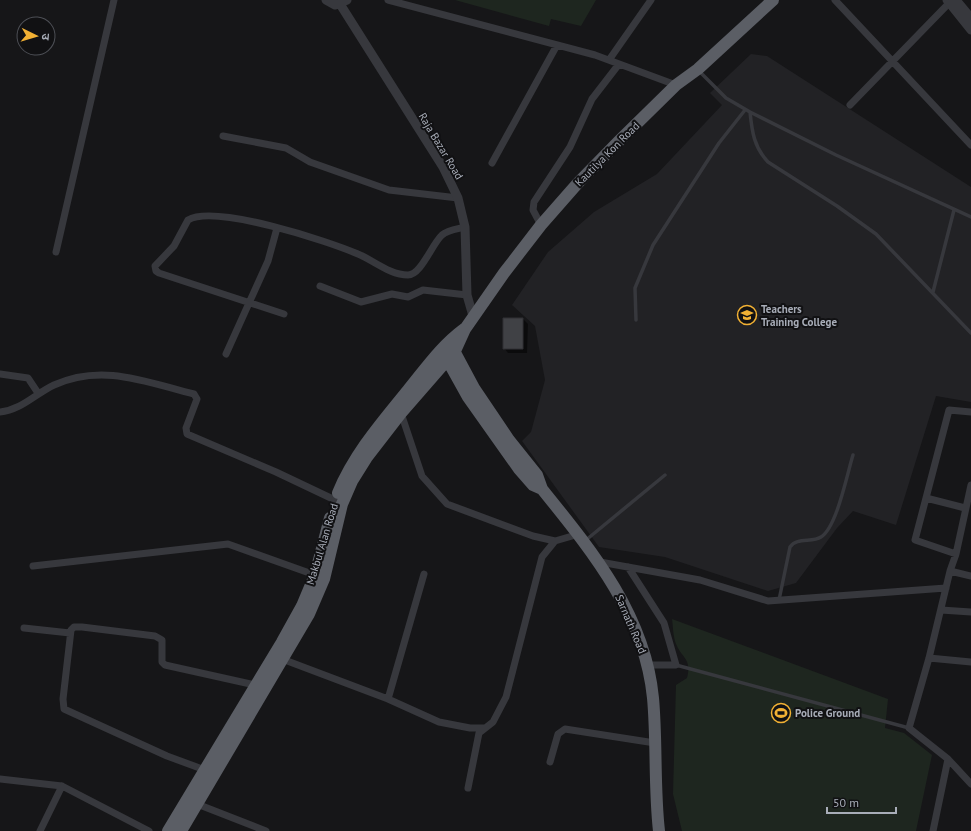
<svg xmlns="http://www.w3.org/2000/svg" width="971" height="831" font-family="'PT Sans','Noto Sans Devanagari',sans-serif">
<style>
.built{fill:#222225}
.green{fill:#1e261f}
.shadow{fill:#0007}
.building{fill:#404145;stroke:#303034}
.lines{fill:none;stroke-linecap:round;stroke-linejoin:round}
.service{stroke:#37383d;stroke-width:3.5}
.minor{stroke:#37383d;stroke-width:7}
.tertiary{stroke:#37383d;stroke-width:9}
.trunk{stroke:#5b5e65;stroke-width:12}
.labels{text-anchor:middle;stroke-width:4;stroke-linejoin:round;paint-order:stroke}
.street-label{font-size:11px;fill:#a8adb8;stroke:#111113}
.poi-label{font-size:11px;font-weight:bold;fill:#a8adb8;stroke:#111113;text-anchor:start}
</style>
<rect width="100%" height="100%" fill="#161618"/>
<path class="built" d="M751 54 767 56 971 187V402L936 396 896 525 853 511 837 528 796 583 768 591 665 557 599 547 522 441 531 432 545 380 535 326 512 305 548 252 594 212 657 174 722 105 710 93Z"/>
<path class="green" d="M455 0H596L581 26 551 19 549 26Z
M672 619 888 699 885 728 904 733 932 755 916 831H682L673 794 676 685 687 678C692 658 682 659 676 644 673 636 673 626 672 619Z"/>
<path class="shadow" d="M523 319 528 324 527 353H508L504 348Z"/>
<path class="building" d="M503 318H523V349H503Z"/>
<g class="lines">
<path class="service" d="M699 71 726 98 750 112 836 155 971 217
M750 112C752 132 754 147 768 162L837 206 876 234 971 333
M933 292 954 210
M636 320 635 288 653 245 719 143 745 110
M586 540 665 475
M779 600 790 547C797 537 812 543 821 537 837 527 847 474 853 455
M676 665 909 728"/>
<path class="minor" d="M388 0 595 55 676 85
M835 0 971 145
M609 60 651 0
M850 105 952 0
M223 136 286 148 310 162 389 190 458 198
M492 163 557 45
M541 225 533 210 534 202 570 147 592 99 619 64
M56 252 114 0
M320 286 361 302 392 294 408 297 423 290 467 295
M284 314 159 273 156 271 155 266 174 246 188 220C215 204 328 241 358 254 373 260 390 275 408 275 421 275 432 244 442 235 448 230 458 229 465 227
M226 354 268 261 277 228
M0 374 28 378 38 393
M0 412C21 410 35 394 54 385 102 363 146 382 194 394L197 399 186 428 187 434 276 472 335 500
M401 413 422 476 447 504 533 536 555 541
M926 498 965 508
M956 554 915 540 949 410 971 412
M600 562 700 580 768 601 946 588
M33 566 228 544 315 575
M628 567 664 623 676 665H647
M950 571 971 576
M941 610 971 612
M24 628 70 633
M929 658 971 662
M282 659 388 699 439 722 470 728H485
M388 699 424 574
M948 759 971 784
M550 762 558 734 565 729 655 743
M205 770 167 756 64 709 63 699 71 630 74 627H82L155 636 162 640V662L165 665 255 685
M0 779 62 786 149 831
M468 788 479 733 493 722 506 697 542 557 555 541 579 534
M197 804 266 831
M40 831 62 786
M933 831 948 759 909 728 929 658 950 571 956 554 971 485"/>
<path class="tertiary" d="M326 0 335 5 347 0
M947 0 971 30
M956 0 971 18
M340 4 443 167 458 198 465 227 467 295 473 316"/>
<path class="trunk" d="M451 345 474 388 509 440 537 475 542 489C592 551 645 615 653 698 657 742 654 787 659 831
M443 352 468 397 519 469 533 485 542 489
M338 493C354 454 382 422 408 390 426 368 441 346 464 329
M168 831 282 642 302 606 315 575 330 518
M181 831 309 614 324 579 342 504 352 481 367 457 401 413 455 351 465 329 504 273 541 225 577 184 619 141 676 85 698 69 773 0"/>
</g>
<defs>
<g id="university-ring" transform="scale(1)"><circle r="9.5" fill="#111113" stroke="#f2b134" stroke-width="1.5"/><path d="M0-5L7-2L0 1L-7-2ZM-4 1L0 2.5L4 1V4Q0 6-4 4Z" fill="#f2b134"/></g>
<g id="stadium-ring" transform="scale(1)"><circle r="9.5" fill="#111113" stroke="#f2b134" stroke-width="1.5"/><path d="M0-5a6.5 5 0 1 0 0 10a6.5 5 0 1 0 0-10ZM-3.5-1.8h7v3.6h-7Z" fill="#f2b134"/></g>
</defs>
<g fill-rule="evenodd">
<use href="#university-ring" x="747" y="315"/>
<use href="#stadium-ring" x="781" y="713"/>
</g>
<g class="labels">
<g class="street-label">
<text transform="translate(441 146) rotate(59)" y="4">Raja Bazar Road</text>
<text transform="translate(607 154) rotate(-45)" y="4">Kautilya Kon Road</text>
<text transform="translate(322 544) rotate(-73)" y="4">Makbul Alan Road</text>
<text transform="translate(631 624) rotate(67)" y="4">Sarnath Road</text>
</g>
<g class="poi-label">
<text x="761" y="313">Teachers<tspan x="761" dy="13">Training College</tspan></text>
<text x="795" y="717">Police Ground</text>
</g>
</g>
<g transform="translate(36 36) rotate(95)"><circle r="19" fill="#111113" stroke="#4d4f55"/>
<path d="M0-3L7 15L0 10L-7 15Z" fill="#f2b134"/>
<text y="-6" font-size="11" font-weight="bold" text-anchor="middle" fill="#a8adb8">उ</text>
</g>
<path d="M827 807v6h69v-6" fill="none" stroke="#a8adb8" stroke-width="2"/>
<text x="833" y="807" font-size="12" fill="#a8adb8" stroke="#111113" stroke-width="3" paint-order="stroke">50 m</text>
</svg>
